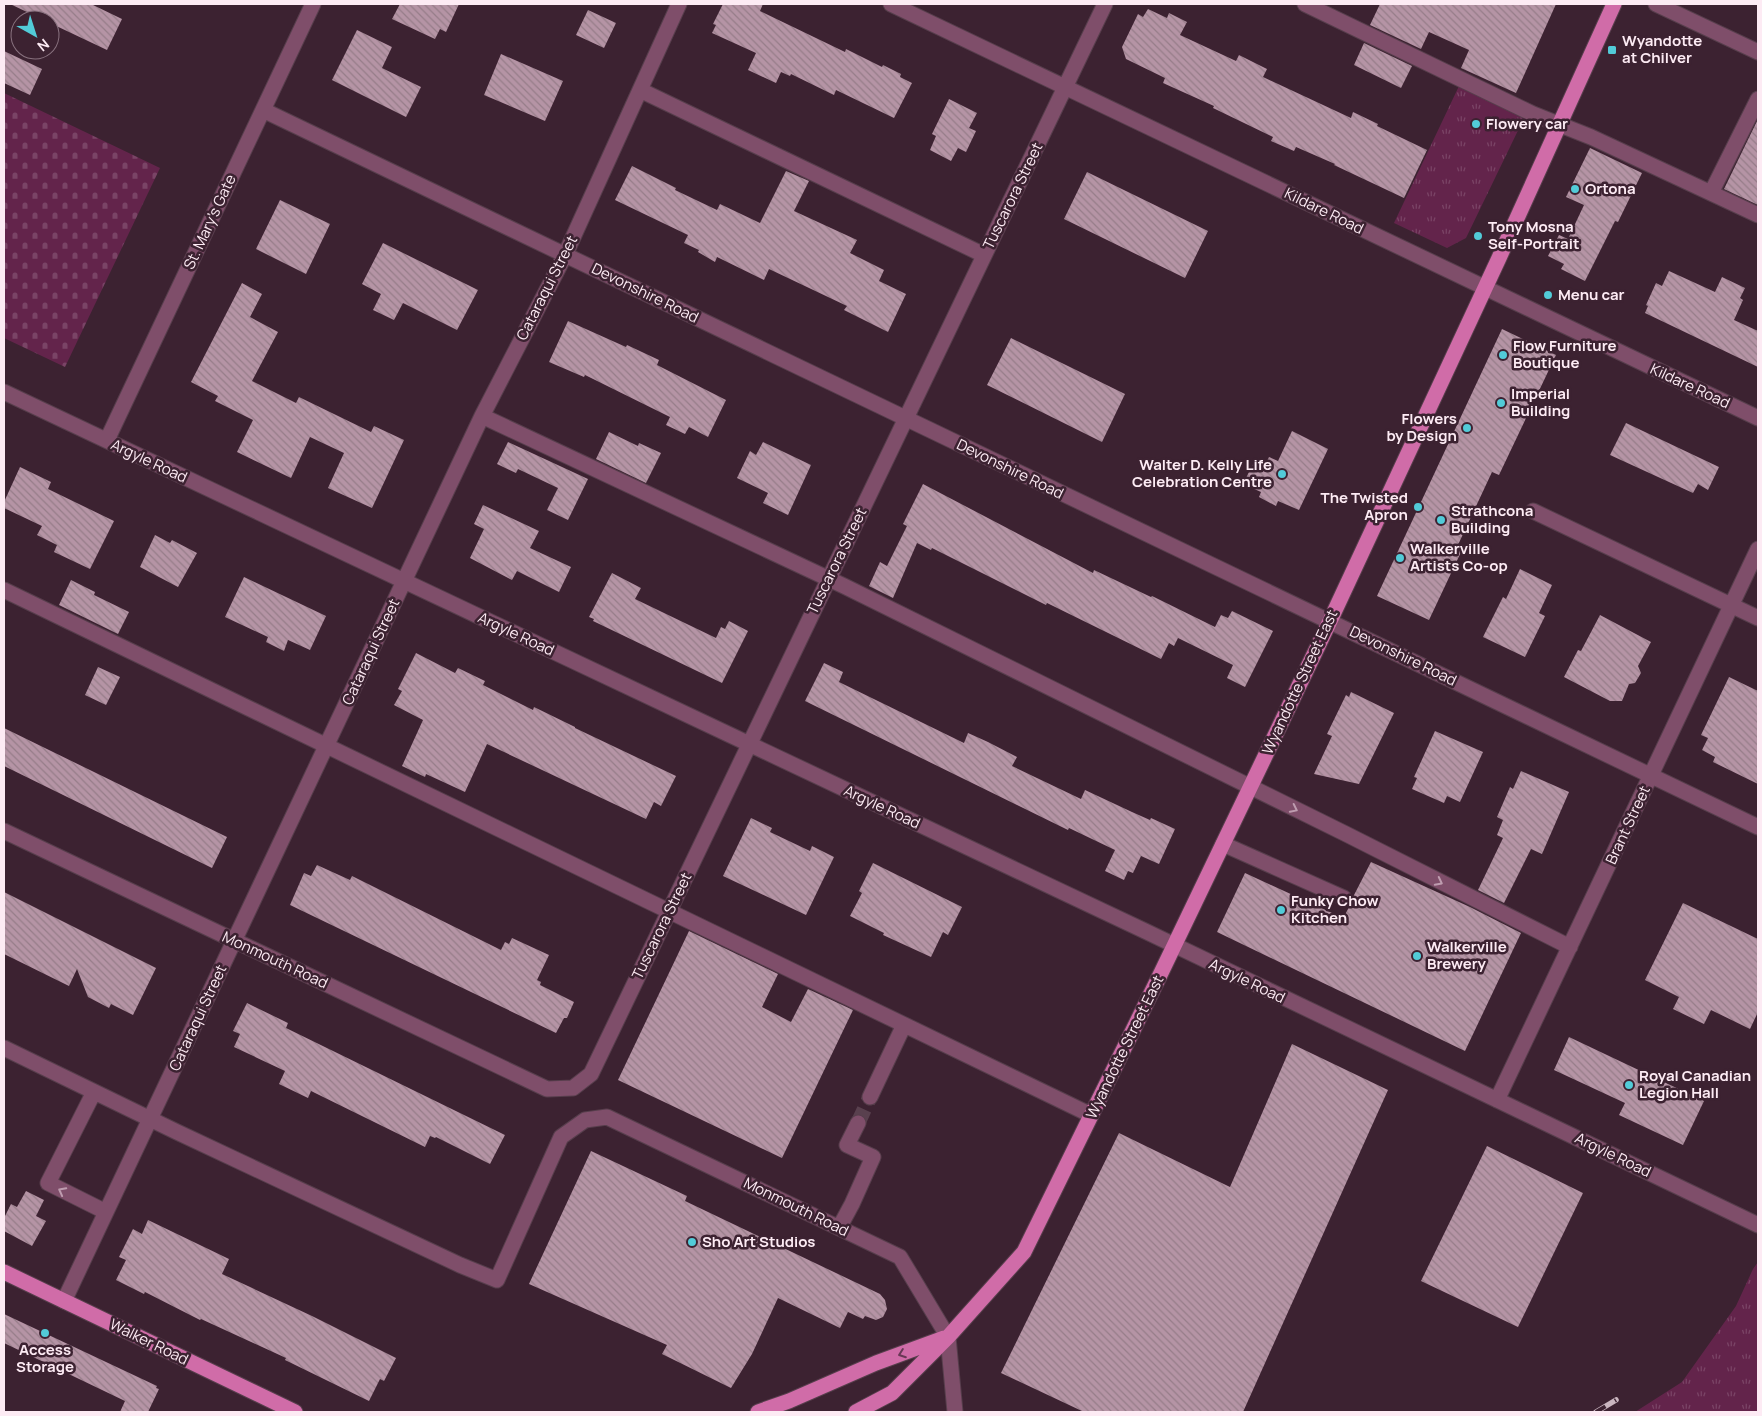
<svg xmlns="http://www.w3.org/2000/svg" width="1762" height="1416" font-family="Manrope,sans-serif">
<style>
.grass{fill:url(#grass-tufts)}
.cemetery{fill:url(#cemetery-stones)}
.building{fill:url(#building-back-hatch)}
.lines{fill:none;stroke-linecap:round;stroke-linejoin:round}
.minor-tunnel{stroke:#59404e;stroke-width:15;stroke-dasharray:15 8;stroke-linecap:butt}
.minor-casing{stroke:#573e4c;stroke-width:17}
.major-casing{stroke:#573e4c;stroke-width:17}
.minor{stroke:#7f4e6a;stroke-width:15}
.major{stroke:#d06ca8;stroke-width:15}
.rail-casing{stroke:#c9b5bf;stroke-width:5.5}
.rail{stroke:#3c2231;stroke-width:4;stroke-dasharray:11;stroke-linecap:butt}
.oneway{stroke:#be9caf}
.oneway2{stroke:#683855}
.poi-dot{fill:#52cbd8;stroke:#3c2231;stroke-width:2}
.labels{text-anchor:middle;stroke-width:5;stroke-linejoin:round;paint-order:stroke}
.poi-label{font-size:15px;font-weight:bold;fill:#fdebf4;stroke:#3c2231;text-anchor:start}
.street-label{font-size:15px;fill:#fdebf4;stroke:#3c2231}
</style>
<defs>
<pattern id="grass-tufts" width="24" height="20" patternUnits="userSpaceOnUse" patternTransform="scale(1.25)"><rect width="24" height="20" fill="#63244b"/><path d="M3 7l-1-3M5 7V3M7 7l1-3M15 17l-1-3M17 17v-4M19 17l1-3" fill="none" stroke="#7a4466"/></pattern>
<pattern id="cemetery-stones" width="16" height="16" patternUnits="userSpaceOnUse" patternTransform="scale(1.25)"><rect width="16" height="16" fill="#63244b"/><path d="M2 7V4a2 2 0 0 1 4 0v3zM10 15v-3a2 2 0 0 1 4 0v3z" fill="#7a4466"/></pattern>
<pattern id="building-back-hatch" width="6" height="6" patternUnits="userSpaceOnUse" patternTransform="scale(1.25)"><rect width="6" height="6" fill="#b594a5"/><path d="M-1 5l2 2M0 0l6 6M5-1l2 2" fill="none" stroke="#967d89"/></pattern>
</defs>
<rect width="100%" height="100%" fill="#3c2231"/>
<path class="grass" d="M1459 86 1525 116 1466 238 1447 248 1394 223Z
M1758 1262V1412H1635L1682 1382 1736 1306 1753 1269Z"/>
<path class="cemetery" d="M4 93 160 168 65 367 4 338Z"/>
<path class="building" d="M10 4H91L122 19 107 50 50 23V20H44Z
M400 4H459L446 32 440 29 435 39 392 19Z
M723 4H763L760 11 845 52 846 49 882 67 883 65 901 74 900 77 912 83 894 118 836 90 834 95 791 74 790 76 781 72 776 83 748 70 756 53 712 33 716 25 713 24Z
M1380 4H1556L1516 93 1461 68 1469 50 1429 32 1421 49 1370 25Z
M1148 9 1167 18 1169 13 1187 22 1180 35 1236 61 1239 55 1267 69 1263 77 1351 118 1353 112 1378 124 1377 126 1427 150 1404 198 1334 165 1335 164 1296 147 1294 151 1271 141 1273 137 1213 108 1214 106 1163 83 1165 78 1126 59 1122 47 1138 14 1143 17Z
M588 10 616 23 604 48 576 35Z
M357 30 392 47 382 68 421 87 406 117 332 80Z
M1364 43 1412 66 1401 88 1354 65Z
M4 51 42 69 30 95 4 83Z
M501 54 563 81 545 121 484 95Z
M949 99 977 113 969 128 976 131 966 152 958 148 951 161 930 150 936 136 932 134Z
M1758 119V205L1724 189Z
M1590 148 1642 173 1618 222 1615 221 1585 281 1561 269 1564 264 1548 256 1559 235 1568 239 1584 205 1566 197Z
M632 166 676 188 675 190 717 210 720 204 760 223 786 171 809 181 794 211 857 240 850 253 884 270 879 281 906 294 888 332 844 310 847 306 769 269 764 280 717 257 715 262 698 252 699 250 684 243 688 235 615 200Z
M1087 172 1208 231 1185 278 1064 219Z
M280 200 330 224 306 274 256 249Z
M383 243 478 290 457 330 403 303 394 320 373 310 381 294 362 284Z
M1669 271 1715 292 1722 277 1745 288 1740 298 1743 300 1734 320 1758 331V367L1645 313 1648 306 1646 305 1656 283 1662 286Z
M242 283 262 294 250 317 278 332 252 381 296 403 299 397 371 432 374 426 404 440 372 508 328 488 344 453 310 437 291 478 237 452 253 420 215 401 218 396 191 382Z
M568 321 626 347 627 345 659 360 657 365 726 400 708 437 689 427 685 434 666 425 670 417 585 375 584 377 549 362Z
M1502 329 1556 355 1499 475 1492 472 1457 547 1462 550 1429 620 1377 596Z
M1011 338 1125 394 1102 442 987 385Z
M1626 423 1719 467 1708 490 1698 484 1693 493 1610 455Z
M1292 431 1328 449 1299 510 1278 501 1276 506 1259 497 1261 492 1243 484 1255 460 1265 465 1269 457 1278 461Z
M609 432 638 446 639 443 661 453 646 483 596 459Z
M508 442 588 479 568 520 547 510 558 488 518 469 516 473 497 464Z
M763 442 811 465 788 515 763 503 768 493 737 478 750 451 756 455Z
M20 467 51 482 48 489 114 521 90 569 54 552 57 545 37 535 42 526 4 508V502Z
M923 484 1093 573 1094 570 1151 597 1152 596 1215 627 1221 615 1228 618 1232 611 1273 631 1245 687 1227 678 1233 665 1178 638 1174 646 1169 643 1161 659 1047 603 1046 605 932 548 931 550 917 543 893 598 869 586 880 562 887 566 907 526 903 524Z
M483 505 539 531 530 548 571 567 559 592 517 571 512 580 470 558 484 529 474 524Z
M155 535 170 543 172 540 197 553 178 587 140 567Z
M1520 569 1552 585 1539 613 1545 616 1525 657 1483 637 1503 597 1506 599Z
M612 573 641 588 635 599 716 638 721 627 725 629 729 621 748 631 722 683 618 633 593 621 594 619 589 617Z
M244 577 326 616 310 650 288 640 284 651 266 642 268 637 225 617Z
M71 580 95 592 94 595 129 612 118 634 59 605Z
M1600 615 1651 642 1638 666 1641 673 1635 683 1629 684 1622 701H1610L1564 677 1578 650 1581 651Z
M416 653 455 673 458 668 485 681 483 685 533 710 534 707 575 727V728L676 776 661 806 654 802 646 819 487 744 465 792 426 774 425 777 402 766 423 720 394 705 402 691 398 689Z
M824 663 843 672 839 682 964 743 968 733 988 742 1017 757 1012 766 1081 799 1085 790 1132 812 1150 820 1151 818 1175 829 1159 864 1141 856 1133 873 1128 871 1124 880 1105 871 1115 850 1069 828 1068 830 805 701Z
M98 667 120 677 106 705 85 695Z
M1729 677 1758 691V784L1713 762 1715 757 1702 750 1708 738 1701 735Z
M1351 692 1394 713 1359 784 1314 774 1332 736 1327 734 1346 695 1349 697Z
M4 728 227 837 212 868 4 766Z
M1435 731 1483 752 1460 802 1447 796 1444 803 1412 789 1417 778 1414 777Z
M1521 771 1569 792 1542 854 1531 849 1504 903 1478 890 1503 838 1497 835 1503 820 1497 817 1510 787 1513 789Z
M751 818 772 828 770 832 810 851 812 846 834 857 806 915 723 876Z
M1371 862 1470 907 1521 933 1465 1051 1217 932 1245 873 1343 918 1352 902 1353 897Z
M873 863 962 907 948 935 943 932 931 957 883 935 884 933 850 916 862 893 859 891Z
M317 865 350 880 352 876 501 950 505 942 509 944 512 938 549 955 537 980 541 982 540 985 574 1002 567 1018H564L556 1033 290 905 304 873 311 876Z
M4 892 156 968 133 1015 111 1004 109 1008 88 997 77 969 69 986 4 954Z
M1683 903 1758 939V1012L1750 1029 1711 1010 1704 1024 1673 1009 1679 997 1645 980Z
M689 931 778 974 762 1007 791 1022 808 989 853 1010 782 1158 618 1080Z
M247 1003 288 1023 286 1028 505 1135 490 1164 436 1137 435 1138 430 1136 425 1147 311 1091 308 1098 279 1084 285 1071 234 1047 240 1034 233 1031Z
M1569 1037 1704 1101 1683 1145 1619 1115 1625 1103 1554 1070Z
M1292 1044 1388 1090 1243 1412H1084L1001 1373 1119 1133 1230 1187Z
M1487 1146 1583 1193 1518 1327 1421 1281Z
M591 1151 687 1196 685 1201 880 1294 885 1300 887 1309 883 1317 876 1320 865 1316 863 1319 848 1312 840 1328 778 1298 752 1354 731 1388 662 1354 667 1345 529 1284Z
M26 1191 44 1200 36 1216 46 1221 32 1246 4 1231V1218L11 1204 17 1207Z
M148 1220 229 1259 222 1274 312 1316 396 1358 384 1381 380 1379 369 1401 285 1360 286 1358 201 1319 200 1320 145 1292 144 1294 116 1280 126 1260 119 1257 133 1229 142 1234Z
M4 1314 157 1386 156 1388 159 1389 148 1412H120L125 1401 4 1343Z"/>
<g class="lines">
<path class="minor-tunnel" d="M858 1123 870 1097"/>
<g class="minor-casing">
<path id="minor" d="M891 4 1758 418
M1305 4 1533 114 1591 137 1758 215
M1656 4 1758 52
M640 90 984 255
M263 110 1758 827
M1711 193 1758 99
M4 392 1145 931 1758 1225
M482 416 844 586 1346 834 1570 947
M107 440 313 4
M1533 511 1758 618
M4 590 1091 1115
M4 831 547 1089 573 1088 591 1074 1105 4
M1223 844 1344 898
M4 1048 177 1132 460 1265 497 1280 561 1137 585 1120 607 1117 900 1257 948 1337 955 1412
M94 1092 48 1183 106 1212
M870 1097 904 1025
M1497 1100 1758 549
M839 1228 852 1204 873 1157 847 1145 858 1123
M64 1301 482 416 565 255 679 4"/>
</g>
<g class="major-casing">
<path id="major" d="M4 1272 295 1412
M758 1412 789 1401 876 1363 944 1338
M856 1412 892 1393 948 1337 1024 1252 1161 973 1330 621 1499 258 1614 4"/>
</g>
<use href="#minor" class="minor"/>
<use href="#major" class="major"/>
<g class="rail-casing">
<path id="rail" d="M1596 1412 1616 1400"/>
</g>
<use href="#rail" class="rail"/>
</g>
<defs><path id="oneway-chevron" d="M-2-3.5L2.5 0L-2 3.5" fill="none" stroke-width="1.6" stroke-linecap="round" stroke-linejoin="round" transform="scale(1.25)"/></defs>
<g class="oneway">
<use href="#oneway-chevron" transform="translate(1294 809) rotate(26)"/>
<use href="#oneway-chevron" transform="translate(1439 882) rotate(27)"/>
<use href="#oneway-chevron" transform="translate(62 1191) rotate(-152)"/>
</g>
<use class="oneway2" href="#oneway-chevron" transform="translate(902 1354) rotate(160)"/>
<g class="poi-dot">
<rect x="1607" y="45" width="10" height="10" rx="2.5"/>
<circle cx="1476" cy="124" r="5"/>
<circle cx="1575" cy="189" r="5"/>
<circle cx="1478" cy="236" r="5"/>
<circle cx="1548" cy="295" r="5"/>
<circle cx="1503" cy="355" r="5"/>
<circle cx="1501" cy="403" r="5"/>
<circle cx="1467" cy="428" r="5"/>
<circle cx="1282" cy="474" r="5"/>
<circle cx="1418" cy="507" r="5"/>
<circle cx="1441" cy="520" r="5"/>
<circle cx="1400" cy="558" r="5"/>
<circle cx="1281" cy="910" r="5"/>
<circle cx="1417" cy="956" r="5"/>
<circle cx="1629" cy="1085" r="5"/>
<circle cx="692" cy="1242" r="5"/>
<circle cx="45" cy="1333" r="5"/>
</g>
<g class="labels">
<g class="poi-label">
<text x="1622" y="46">Wyandotte<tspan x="1622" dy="17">at Chilver</tspan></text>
<text x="1486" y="129">Flowery car</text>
<text x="1585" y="194">Ortona</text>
<text x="1488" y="232">Tony Mosna<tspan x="1488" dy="17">Self-Portrait</tspan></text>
<text x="1558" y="300">Menu car</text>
<text x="1513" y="351">Flow Furniture<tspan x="1513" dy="17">Boutique</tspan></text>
<text x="1511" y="399">Imperial<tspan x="1511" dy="17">Building</tspan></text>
<text x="1457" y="424" text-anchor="end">Flowers<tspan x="1457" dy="17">by Design</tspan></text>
<text x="1272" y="470" text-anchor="end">Walter D. Kelly Life<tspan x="1272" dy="17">Celebration Centre</tspan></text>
<text x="1408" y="503" text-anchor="end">The Twisted<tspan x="1408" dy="17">Apron</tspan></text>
<text x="1451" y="516">Strathcona<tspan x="1451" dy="17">Building</tspan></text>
<text x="1410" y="554">Walkerville<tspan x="1410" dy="17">Artists Co-op</tspan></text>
<text x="1291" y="906">Funky Chow<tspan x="1291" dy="17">Kitchen</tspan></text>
<text x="1427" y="952">Walkerville<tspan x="1427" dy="17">Brewery</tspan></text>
<text x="1639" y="1081">Royal Canadian<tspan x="1639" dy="17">Legion Hall</tspan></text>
<text x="702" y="1247">Sho Art Studios</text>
<text x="45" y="1355" text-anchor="middle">Access<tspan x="45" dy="17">Storage</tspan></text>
</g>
<g class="street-label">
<text transform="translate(1013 196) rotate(-64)" y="5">Tuscarora Street</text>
<text transform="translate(1324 211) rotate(26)" y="5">Kildare Road</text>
<text transform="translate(210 222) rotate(-65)" y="5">St. Mary's Gate</text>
<text transform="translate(547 288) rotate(-63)" y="5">Cataraqui Street</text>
<text transform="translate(645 293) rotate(26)" y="5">Devonshire Road</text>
<text transform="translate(1690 386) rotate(25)" y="5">Kildare Road</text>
<text transform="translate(149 461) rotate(25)" y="5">Argyle Road</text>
<text transform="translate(1010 469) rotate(26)" y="5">Devonshire Road</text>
<text transform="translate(837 561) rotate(-64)" y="5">Tuscarora Street</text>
<text transform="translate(516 634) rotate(25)" y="5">Argyle Road</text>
<text transform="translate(371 652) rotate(-65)" y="5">Cataraqui Street</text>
<text transform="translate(1403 656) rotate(26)" y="5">Devonshire Road</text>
<text transform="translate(1300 682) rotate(-65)" y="5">Wyandotte Street East</text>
<text transform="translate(882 807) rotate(25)" y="5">Argyle Road</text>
<text transform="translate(1628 825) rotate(-65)" y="5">Brant Street</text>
<text transform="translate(662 926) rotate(-64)" y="5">Tuscarora Street</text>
<text transform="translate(275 960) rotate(25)" y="5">Monmouth Road</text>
<text transform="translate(1247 981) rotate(26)" y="5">Argyle Road</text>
<text transform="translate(198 1018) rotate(-65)" y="5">Cataraqui Street</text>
<text transform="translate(1125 1047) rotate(-64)" y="5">Wyandotte Street East</text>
<text transform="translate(1613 1155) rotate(26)" y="5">Argyle Road</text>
<text transform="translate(796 1207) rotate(26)" y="5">Monmouth Road</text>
<text transform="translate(149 1342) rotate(26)" y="5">Walker Road</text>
</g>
</g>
<rect width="1762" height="1416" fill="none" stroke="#fdebf4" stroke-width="10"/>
<g transform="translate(35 35) rotate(141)"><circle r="24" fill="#3c2231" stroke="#89727f"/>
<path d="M0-4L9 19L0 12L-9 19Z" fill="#52cbd8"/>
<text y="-8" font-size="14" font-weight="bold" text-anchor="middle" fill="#fdebf4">N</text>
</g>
</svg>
